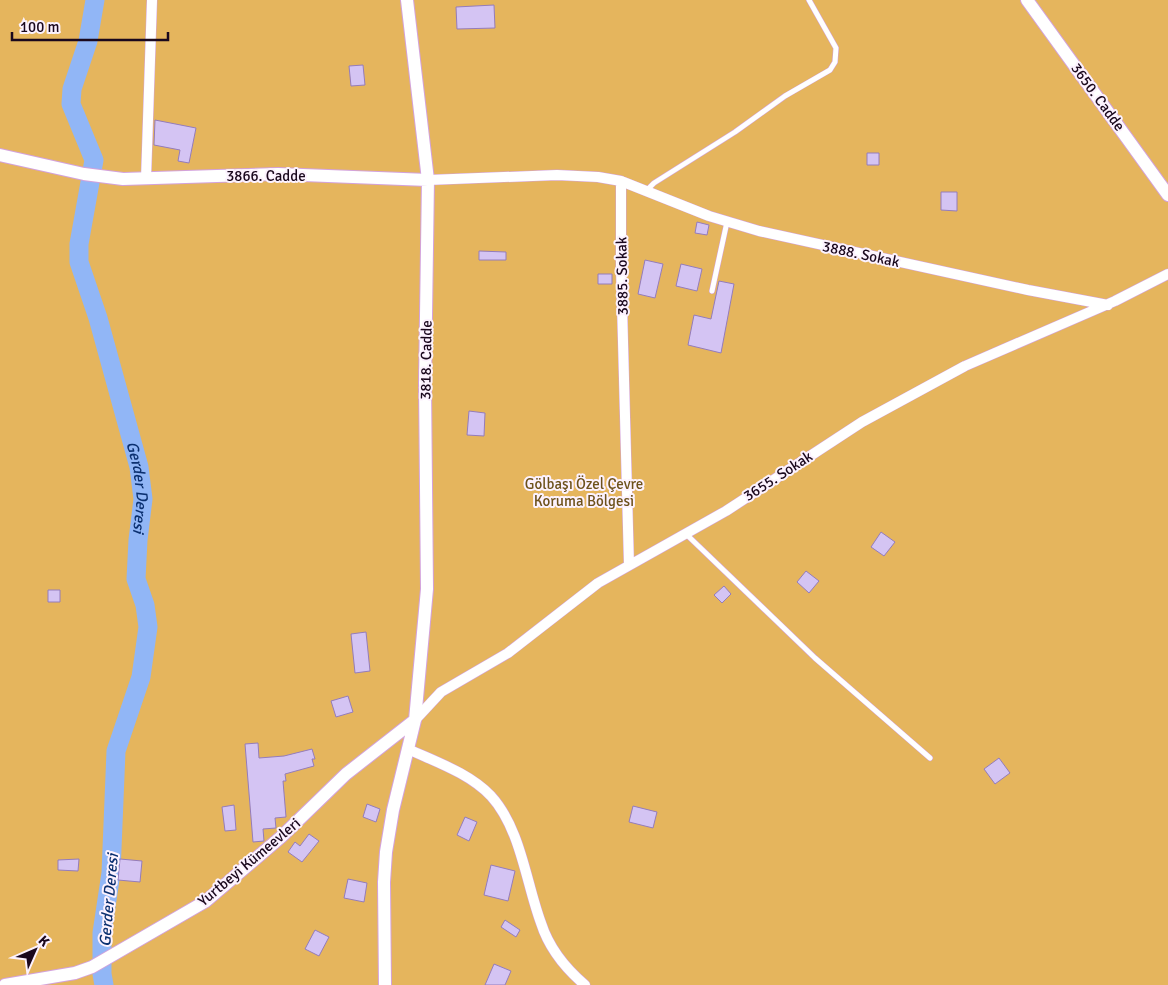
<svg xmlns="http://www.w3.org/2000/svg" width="1168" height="985" font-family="Signika,sans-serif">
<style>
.green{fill:#e5b55d}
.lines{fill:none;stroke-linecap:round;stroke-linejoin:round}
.river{stroke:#91b6f6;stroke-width:19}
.building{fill:#d4c4f3;stroke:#947cbb}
.service-casing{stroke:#d3a2dc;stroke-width:6}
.minor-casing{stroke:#d3a2dc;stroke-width:11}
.tertiary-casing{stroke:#d3a2dc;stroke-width:14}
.service{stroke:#fff;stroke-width:5}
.minor{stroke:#fff;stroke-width:10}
.tertiary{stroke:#fff;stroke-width:12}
.labels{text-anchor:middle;stroke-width:4;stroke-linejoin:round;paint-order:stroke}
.street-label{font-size:15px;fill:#1a081d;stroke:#fcf2fe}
.park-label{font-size:15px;fill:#6d511b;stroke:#fcf2fe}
.water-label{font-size:16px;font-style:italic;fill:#0b3070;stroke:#fcf2fe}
</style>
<rect width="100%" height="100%" fill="#f5e0f8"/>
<path class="green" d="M0 0H1168V985H0Z"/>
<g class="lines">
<path class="river" id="s1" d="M95 0 88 41 72 89 71 104 94 160 79 244V262L98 318 139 467 143 499 138 540 136 579 145 605 148 627 141 677 116 751 111 873 102 933V974L104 985"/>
</g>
<path class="building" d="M494 5 495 28 457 29 456 7Z
M363 65 365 85 351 86 349 66Z
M155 120 196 128 189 163 178 161 180 150 154 145Z
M867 153H879V165H867Z
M941 192H957V211L941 210Z
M697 222 709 225 707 235 695 233Z
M479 251 506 252V260H479Z
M645 260 663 264 655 298 638 294Z
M681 264 702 269 697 291 676 286Z
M598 274H612V284H598Z
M719 281 734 284 721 353 688 345 694 315 711 319Z
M469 411 485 413 484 436 467 435Z
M881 532 895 542 884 556 871 547Z
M806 571 819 581 809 593 797 582Z
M724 586 731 594 722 603 714 595Z
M48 590H60V602H48Z
M366 632 370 671 355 673 351 634Z
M348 696 353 712 336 717 331 701Z
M258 743 259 758 284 756 312 749 315 759H312L314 766 285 774 286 781H283L286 817 275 818 276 828 263 829 264 841 253 842 245 744Z
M999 758 1010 773 995 784 984 769Z
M367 804 380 809 376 822 363 817Z
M234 805 236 830 225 831 222 807Z
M633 806 657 812 653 828 629 822Z
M465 817 477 822 469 841 457 835Z
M309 834 319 841 302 862 288 852 295 842 300 846Z
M79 859 78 871 58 870V860Z
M120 859 142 861 140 882 118 880Z
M491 865 515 871 508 901 484 895Z
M348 879 367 883 364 902 344 898Z
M505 920 520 930 516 937 501 927Z
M315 930 329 937 319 956 305 949Z
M494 964 511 971 505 985H485Z"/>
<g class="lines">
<g class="service-casing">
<path id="service" d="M647 190 654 183 735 132 785 96 830 70 835 62 836 48 809 0
M712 291 727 222
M686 534 815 658 930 758"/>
</g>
<g class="minor-casing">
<path id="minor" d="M146 179 152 0
M428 180 557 175 598 177 621 181V267L629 565
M621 181 709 216 759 231 1028 290 1108 305
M415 720 441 692 508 653 598 583 726 511 862 422 965 366 1115 301 1168 274
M408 749C436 762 469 773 491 796 521 829 526 883 541 923 549 948 565 968 585 985"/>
</g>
<g class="tertiary-casing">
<path id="tertiary" d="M1027 0 1168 195
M0 155 84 174 123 179 278 174 428 180
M5 985 75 973 92 967 206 901 281 837 346 774 415 720
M385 985 384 882 386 852 393 810 415 720 427 589 425 383 428 180 407 0"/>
</g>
<use href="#service" class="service"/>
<use href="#minor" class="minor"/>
<use href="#tertiary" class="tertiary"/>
</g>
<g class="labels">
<g class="street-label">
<text transform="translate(1098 97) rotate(54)" y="5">3650. Cadde</text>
<text x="266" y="181">3866. Cadde</text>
<text transform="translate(861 254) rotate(12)" y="5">3888. Sokak</text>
<text transform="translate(622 276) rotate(-91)" y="5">3885. Sokak</text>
<text transform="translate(426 360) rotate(-89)" y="5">3818. Cadde</text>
<text transform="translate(778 476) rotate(-33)" y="5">3655. Sokak</text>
<text transform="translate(249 862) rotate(-40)" y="5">Yurtbeyi Kümeevleri</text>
</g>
<g class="park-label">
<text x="584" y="489">Gölbaşı Özel Çevre<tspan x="584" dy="17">Koruma Bölgesi</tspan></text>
</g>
<g class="water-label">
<text dy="6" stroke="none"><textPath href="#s1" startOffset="505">Gerder Deresi</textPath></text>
<text transform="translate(108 900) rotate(-85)" y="6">Gerder Deresi</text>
</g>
</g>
<g transform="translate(35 950) rotate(45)" stroke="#fcf2fe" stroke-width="4" paint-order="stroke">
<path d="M0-4L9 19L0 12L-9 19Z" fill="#1a081d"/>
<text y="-8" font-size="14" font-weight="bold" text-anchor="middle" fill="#1a081d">K</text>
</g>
<path d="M12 32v8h156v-8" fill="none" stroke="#1a081d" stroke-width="2.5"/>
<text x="20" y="32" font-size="15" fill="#1a081d" stroke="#fcf2fe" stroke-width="4" paint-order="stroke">100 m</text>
</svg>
